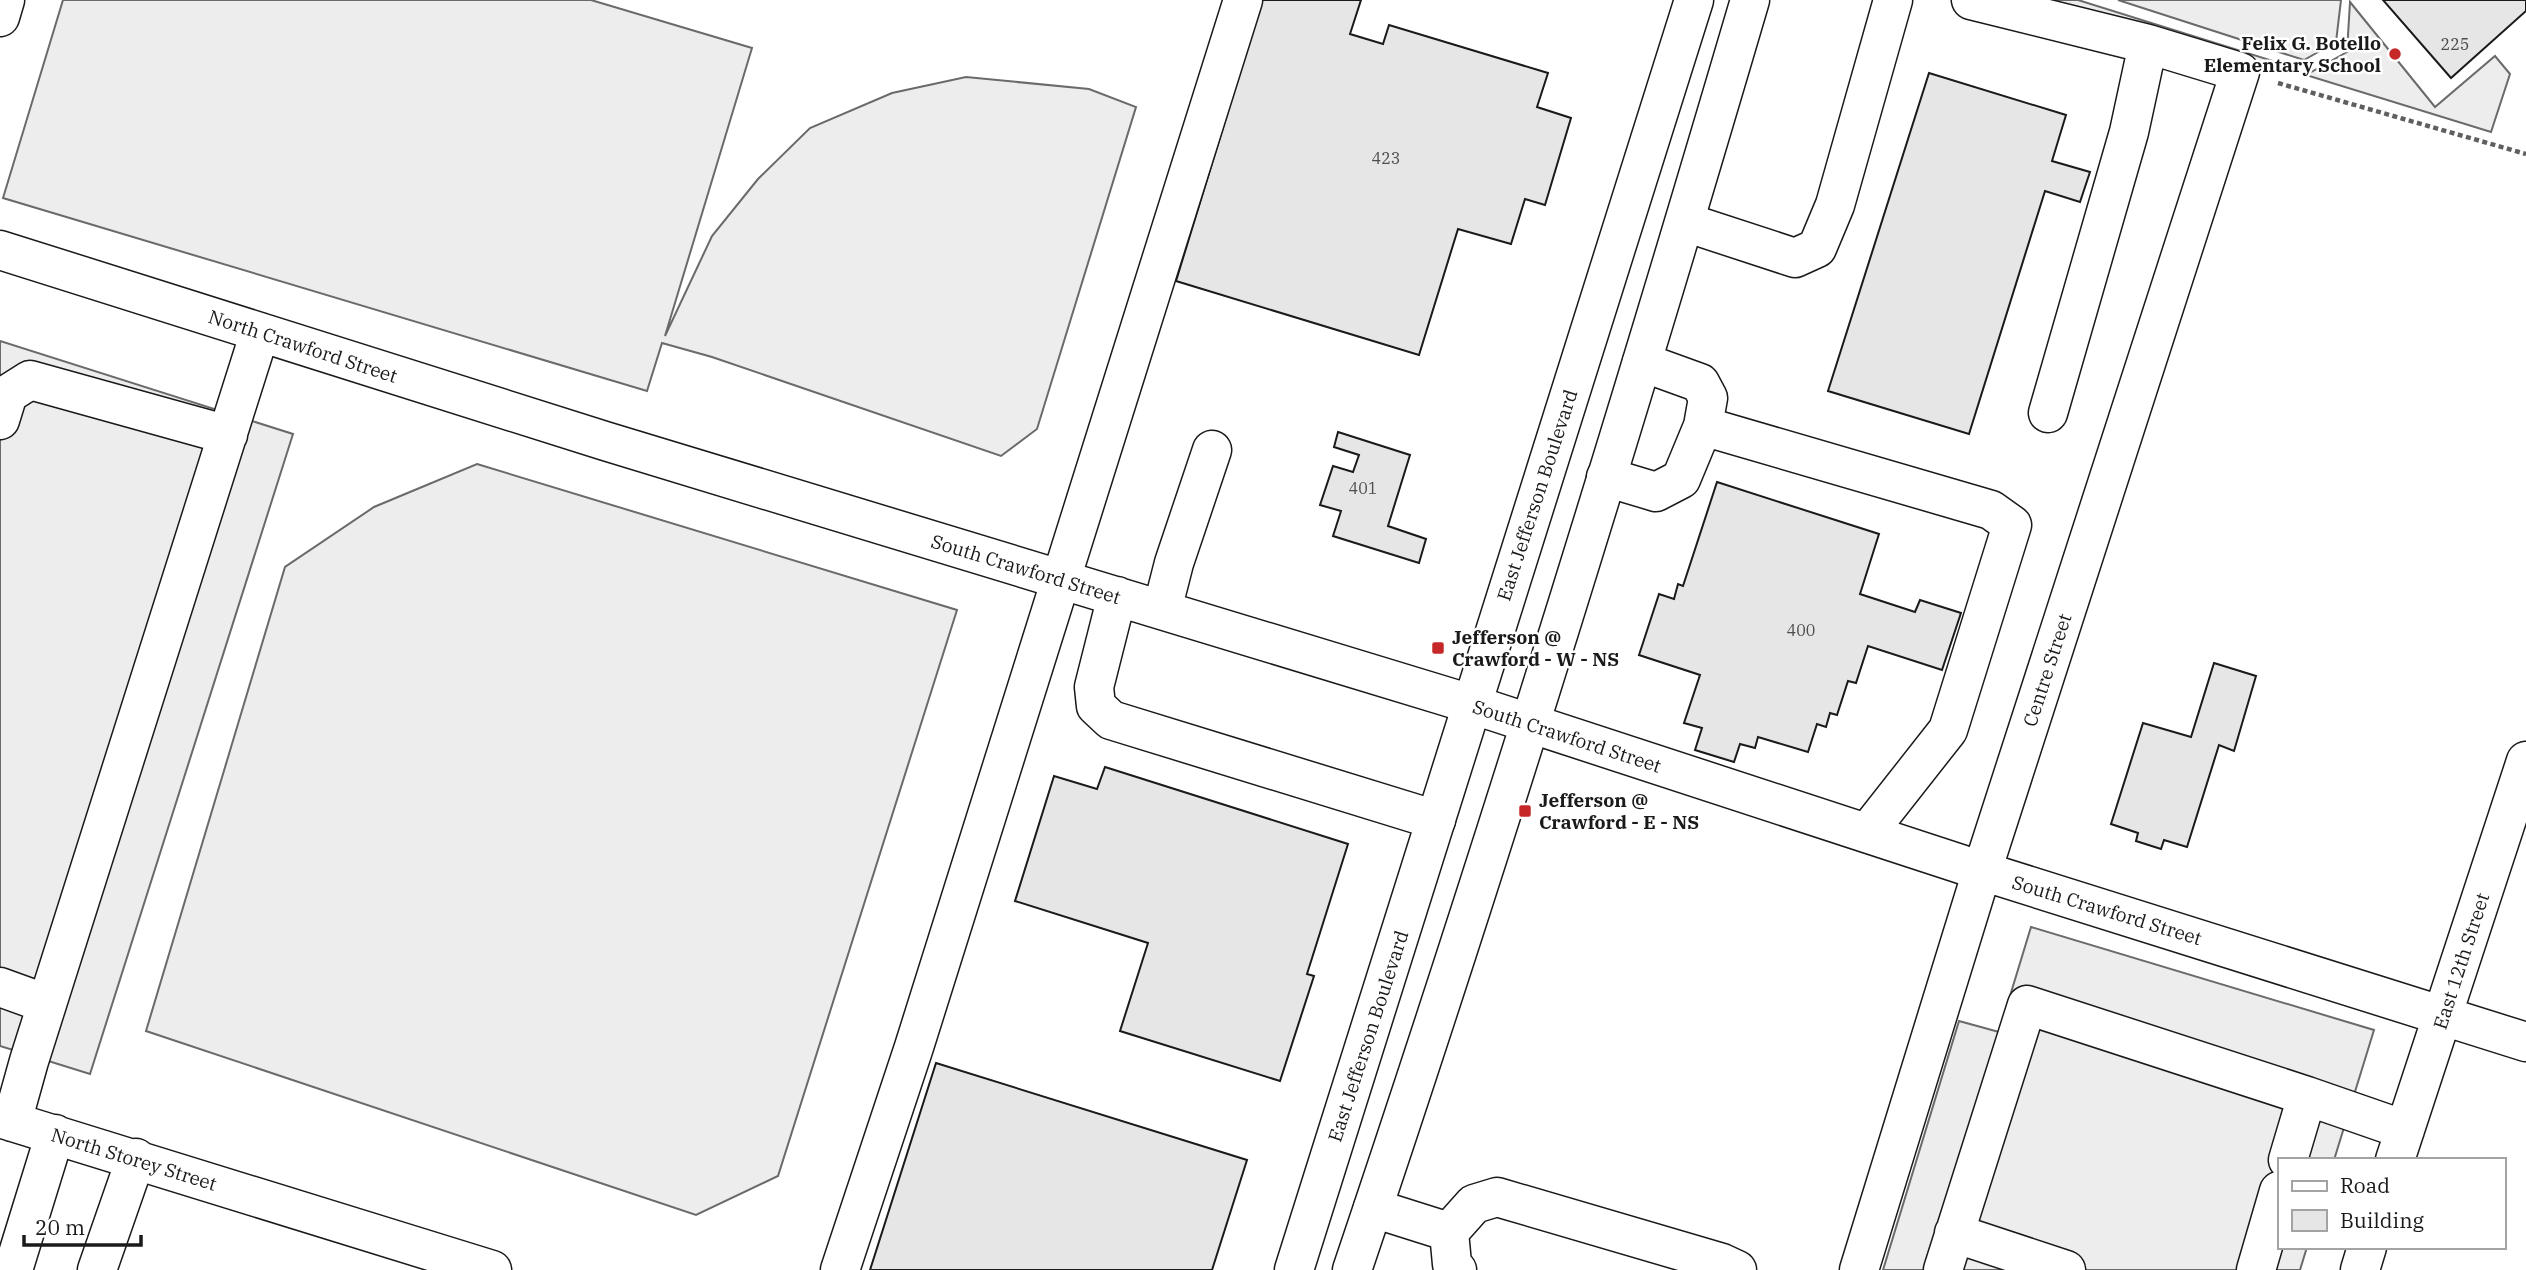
<svg xmlns="http://www.w3.org/2000/svg" width="2526" height="1270" font-family="'IBM Plex Serif',serif">
<style>
.built{fill:#ededed;stroke:#6a6a6a;stroke-width:2}
.building{fill:#e6e6e6;stroke:#1a1a1a;stroke-width:2}
.lines{fill:none;stroke-linecap:round;stroke-linejoin:round}
.minor-casing{stroke:#1a1a1a;stroke-width:41}
.major-casing{stroke:#1a1a1a;stroke-width:41}
.path{stroke:#5f5f5f;stroke-width:4.5;stroke-dasharray:5 3.5;stroke-linecap:butt}
.minor{stroke:#fff;stroke-width:38}
.major{stroke:#fff;stroke-width:38}
.poi-dot{fill:#c62828;stroke:#fff;stroke-width:2.5}
.labels{text-anchor:middle;stroke-width:5;stroke-linejoin:round;paint-order:stroke}
.number-label{font-size:16px;fill:#4d4d4d}
.poi-label{font-size:19px;font-weight:bold;fill:#1a1a1a;stroke:#fff;text-anchor:start}
.street-label{font-size:19px;fill:#1a1a1a;stroke:#fff}
</style>
<rect width="100%" height="100%" fill="#fff"/>
<path class="built" d="M63 0H591L752 48 665 336 712 236 758 179 810 128 892 93 966 77 1089 89 1136 107 1037 429 1001 456 712 357 662 343 647 391 3 198Z
M2038 0H2078L2295 68 2287 70 2263 65 2256 69Z
M2118 0H2341L2336 42 2304 60Z
M2350 2 2435 107 2495 56 2510 74 2491 132 2306 75 2347 52Z
M0 341 293 434 90 1074 0 1046Z
M477 464 957 610 778 1176 696 1215 146 1031 285 567 374 507Z
M2031 927 2374 1030 2334 1160H2279V1247H2307L2300 1270H1883L1959 1021 1999 1032Z"/>
<path class="building" d="M1262 0H1361L1350 34 1383 44 1389 25 1548 73 1537 107 1571 118 1545 205 1525 199 1511 244 1458 229 1419 355 1176 281Z
M2383 0H2526V11L2451 78Z
M1929 73 2066 115 2052 161 2090 172 2080 202 2045 191 1969 434 1828 391Z
M1338 432 1410 455 1388 526 1426 539 1419 563 1333 536 1341 511 1320 505 1333 466 1353 472 1359 455 1334 447Z
M1717 482 1879 534 1860 594 1915 612 1920 600 1961 613 1942 670 1868 646 1856 683 1848 681 1837 715 1830 713 1826 727 1817 724 1808 752 1758 737 1755 748 1740 744 1734 762 1695 750 1702 728 1684 723 1700 675 1639 655 1659 594 1674 599 1678 584 1683 586Z
M2214 663 2256 676 2234 751 2219 745 2187 847 2164 840 2161 849 2136 841 2138 833 2111 824 2143 723 2191 737Z
M1105 767 1348 844 1307 974 1314 976 1280 1081 1120 1031 1148 943 1015 901 1054 776 1097 789Z
M936 1063 1247 1160 1212 1270H870Z"/>
<g class="lines">
<g class="minor-casing">
<path id="minor" d="M0 17 5 0
M1685 222 1795 258 1817 248 1835 205 1893 0
M0 250 605 441 1471 704 1982 871 2526 1042
M2048 413 2129 132 2148 44
M0 420 8 394 30 380 228 435
M1703 426 1991 510 2012 525 1948 730 1867 833
M1606 477 1656 492 1681 479 1703 426 1708 398 1700 383 1642 362
M1117 596 1094 687 1096 706 1111 720 1436 820
M1162 610 1174 563 1212 450
M0 987 47 1004
M2307 1096 2405 1130
M0 1118 492 1270
M12 1122 29 1061 260 332
M2395 1160 2526 761
M1373 1208 1449 1232
M1954 1233 2066 1270
M13 1270 55 1134
M97 1270 136 1158
M840 1270 914 1047 1243 0
M1457 1270 1452 1264 1449 1232 1474 1204 1497 1197 1722 1263 1737 1270
M1859 1270 1982 871 2240 72 2148 44 1971 0
M1943 1270 2027 1005 2307 1096 2288 1160
M2256 1270 2279 1191
M2360 1270 2367 1247"/>
</g>
<g class="major-casing">
<path id="major" d="M1294 1270 1694 0
M1352 1270C1494 850 1625 425 1750 0"/>
</g>
<path class="path" d="M2278 83 2526 154"/>
<use href="#minor" class="minor"/>
<use href="#major" class="major"/>
</g>
<g class="poi-dot">
<circle cx="2395" cy="54" r="7"/>
<rect x="1431" y="641" width="14" height="14" rx="3.5"/>
<rect x="1518" y="804" width="14" height="14" rx="3.5"/>
</g>
<g class="labels">
<g class="number-label">
<text x="2455" y="50">225</text>
<text x="1386" y="164">423</text>
<text x="1363" y="494">401</text>
<text x="1801" y="636">400</text>
</g>
<g class="poi-label">
<text x="2381" y="50" text-anchor="end">Felix G. Botello<tspan x="2381" dy="22">Elementary School</tspan></text>
<text x="1452" y="644">Jefferson @<tspan x="1452" dy="22">Crawford - W - NS</tspan></text>
<text x="1539" y="807">Jefferson @<tspan x="1539" dy="22">Crawford - E - NS</tspan></text>
</g>
<g class="street-label">
<text transform="translate(303 346) rotate(18)" y="7">North Crawford Street</text>
<text transform="translate(1537 495) rotate(-72)" y="7">East Jefferson Boulevard</text>
<text transform="translate(1026 569) rotate(17)" y="7">South Crawford Street</text>
<text transform="translate(2047 670) rotate(-72)" y="7">Centre Street</text>
<text transform="translate(1567 736) rotate(18)" y="7">South Crawford Street</text>
<text transform="translate(2107 910) rotate(17)" y="7">South Crawford Street</text>
<text transform="translate(2461 961) rotate(-72)" y="7">East 12th Street</text>
<text transform="translate(1368 1036) rotate(-72)" y="7">East Jefferson Boulevard</text>
<text transform="translate(134 1159) rotate(17)" y="7">North Storey Street</text>
</g>
</g>
<rect x="2278" y="1158" width="228" height="91" fill="#ffffff" stroke="#a3a3a3" stroke-width="2"/>
<rect x="2292" y="1181" width="35" height="10" fill="#ffffff" stroke="#a3a3a3" stroke-width="2"/>
<text x="2340" y="1193" font-size="21" fill="#1a1a1a">Road</text>
<rect x="2292" y="1210" width="35" height="21" fill="#e6e6e6" stroke="#a3a3a3" stroke-width="2"/>
<text x="2340" y="1228" font-size="21" fill="#1a1a1a">Building</text>
<path d="M24 1235v10h117v-10" fill="none" stroke="#1a1a1a" stroke-width="3.5"/>
<text x="35" y="1235" font-size="21" fill="#1a1a1a" stroke="#ffffff" stroke-width="5" paint-order="stroke">20 m</text>
</svg>
